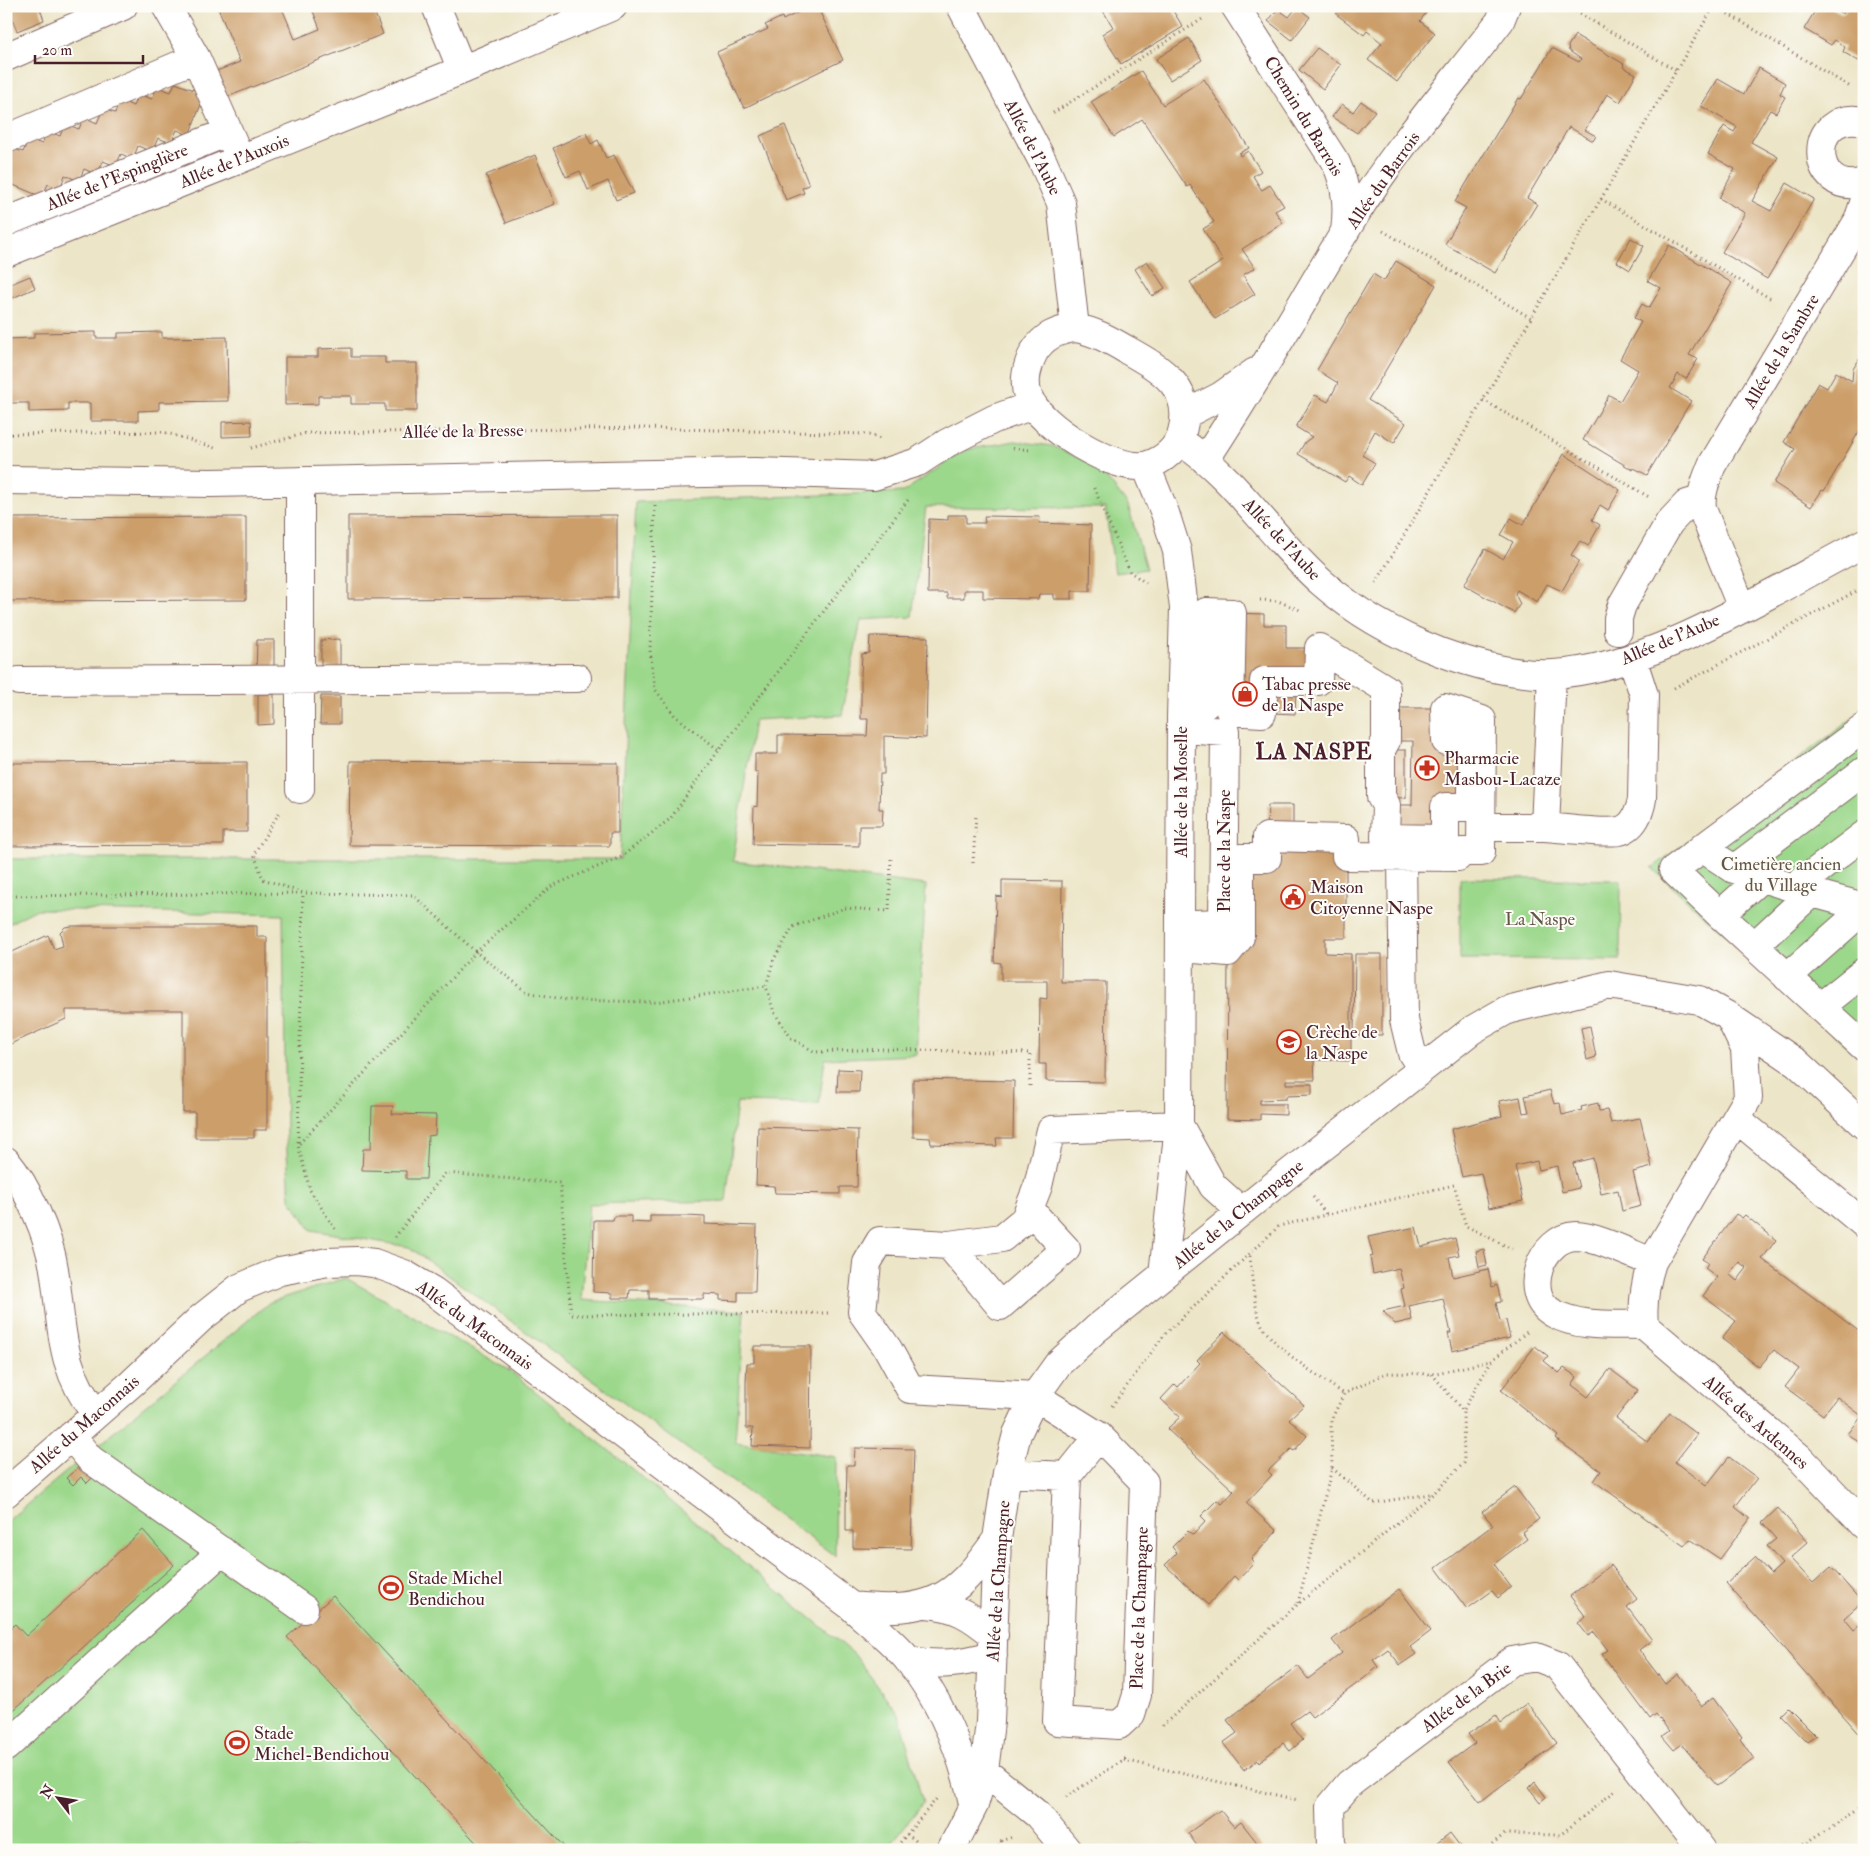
<svg xmlns="http://www.w3.org/2000/svg" width="1870" height="1856" font-family="'IM FELL Double Pica',serif">
<style>
.green{fill:#9cd88c;stroke:#737c5c}
.building{fill:#cc9f6b;fill-rule:evenodd}
.lines{fill:none;stroke-linecap:round;stroke-linejoin:round}
.minor-casing{stroke:#836462;stroke-width:30}
.path{stroke:#836462;stroke-width:3;stroke-dasharray:1 4;stroke-linecap:butt}
.minor{stroke:#fff;stroke-width:28}
.labels{text-anchor:middle;stroke-width:4;stroke-linejoin:round;paint-order:stroke}
.street-label{font-size:18px;fill:#4a1f2b;stroke:#fdfcf7}
.poi-label{font-size:18px;fill:#4a1f2b;stroke:#fdfcf7;text-anchor:start}
.park-label{font-size:18px;fill:#635648;stroke:#fdfcf7}
.district-label{font-size:22px;font-weight:bold;letter-spacing:1px;fill:#4a1f2b;stroke:#fdfcf7}
</style>
<rect width="100%" height="100%" fill="#fdfcf7"/>
<filter id="ink" filterUnits="userSpaceOnUse"><feTurbulence type="fractalNoise" baseFrequency=".02" numOctaves="2"/><feDisplacementMap in="SourceGraphic" scale="10" xChannelSelector="R" yChannelSelector="G"/><feConvolveMatrix kernelMatrix="1 2 1 2 8 2 1 2 1" color-interpolation-filters="sRGB"/></filter>
<filter id="wash" filterUnits="userSpaceOnUse"><feTurbulence type="fractalNoise" baseFrequency=".0096" numOctaves="4" result="noise"/><feDisplacementMap in="SourceGraphic" scale="20" xChannelSelector="R" yChannelSelector="G"/><feGaussianBlur stdDeviation="1.12" result="paint"/><feColorMatrix in="noise" values="0 0 0 0 0 0 0 0 0 0 0 0 0 0 0 0 0 1.4 0 .05"/><feComposite in="paint" operator="in"/></filter>
<g filter="url(#wash)">
<rect width="100%" height="100%" fill="#ece5c7"/>
<path class="green" d="M1015 441 1052 446 1097 466 1128 505 1146 569 1115 573 1105 508 926 507 912 617 861 620 842 715 754 720 733 861 926 885 916 1055 825 1059 819 1104 737 1102 726 1201 589 1204 581 1300 744 1311 735 1442 836 1457 835 1556 409 1247 311 1230 290 1199 286 1136 283 915 37 909 6 925V859H620L636 502 903 492 965 450Z
M1864 710V1062L1652 868Z
M1460 878 1621 880 1620 960 1460 959Z
M346 1278 510 1371 632 1469 854 1654 899 1715 923 1803 886 1850H6V1522L270 1302Z"/>
<g id="blocks">
<path class="building" d="M7 6H39L44 20 17 31Z
M223 6H281L295 39 320 29 311 6H372L383 34 225 98 214 72 240 62 218 8Z
M811 6H817L843 60 744 108 717 52 768 29 765 25 782 17 783 20Z
M1100 6H1170L1183 27 1121 64 1102 34 1113 27Z
M1342 6H1431L1420 21 1435 33 1397 82 1368 60 1382 43 1367 31 1364 35 1336 14Z
M1818 6H1828L1843 14 1848 6H1864V64L1843 52 1845 47 1835 40 1831 45 1804 29Z
M1297 7 1310 17 1292 40 1268 21 1278 9 1289 17Z
M1575 35 1624 64 1623 67 1636 74 1620 102 1607 94 1585 130 1596 136 1593 141 1569 127 1527 198 1537 204 1495 273 1445 244 1466 208 1455 202 1518 98 1521 99 1552 48 1579 62 1581 59 1569 51 1568 46Z
M1189 38 1202 60 1170 80 1156 59Z
M1317 48 1341 65 1323 89 1299 70Z
M1759 68 1785 83 1780 94 1785 97 1776 113 1770 110 1751 142 1778 157 1752 201 1771 211 1787 183 1814 199 1767 279 1722 252 1745 213 1719 198 1735 169 1708 154 1724 126 1734 132 1737 127 1701 106 1718 79 1744 94Z
M1141 71 1163 105 1204 79 1249 148 1239 153 1240 156 1248 151 1261 171 1253 176 1261 189 1262 190 1270 185 1284 206 1275 211 1283 223 1242 249 1255 268 1243 275 1255 294 1215 319 1190 282 1223 261 1203 229 1214 222 1190 185 1187 187 1142 119 1114 137 1091 102Z
M175 83 205 94 189 135 177 130 171 143 158 138 152 152 138 146 133 159 121 154 116 166 103 161 97 175 84 169 79 181 65 175 60 189 48 184 42 197 6 182V155L9 147 23 152 29 139 42 144 47 131 60 136 65 124 79 129 84 117 97 123 103 109 115 113 120 100 133 106 138 94 152 99 157 87 171 92Z
M1361 101 1375 111 1357 133 1332 117 1342 104 1353 112Z
M785 125 809 185 802 188 804 193 786 200 760 136Z
M586 133 591 144 598 140 606 158 614 155 634 193 616 200 608 181 588 190 580 171 566 177 553 148Z
M535 155 555 204 506 223 486 175Z
M1631 238 1644 246 1630 270 1617 262Z
M1669 245 1732 283 1689 355 1698 359 1686 379 1678 374 1670 388 1691 401 1647 475 1634 468 1633 470 1583 440 1609 395 1620 401 1638 370 1620 359 1641 322 1634 318 1642 304 1649 308 1661 288 1648 281Z
M1147 261 1165 288 1152 296 1135 269Z
M1396 261 1436 285 1368 400 1406 423 1394 443 1375 431 1362 455 1375 463 1362 485 1349 476 1345 482 1298 454 1305 442 1312 437 1296 427 1315 395 1328 402 1338 383 1317 370 1373 274 1384 281Z
M30 276 35 288 8 300 6 286Z
M1864 325V337L1859 334Z
M96 332V338H118V333L162 332V338L227 337 228 401 159 402V410L138 411V421H90V403H68V411L29 412V403H6V339L34 338V333Z
M351 348V357H385V363H417V411H385V404H351V396H318V404L285 405V357H318V349Z
M1864 352V423L1824 491 1822 490 1811 507 1774 483 1795 449 1784 442 1818 383 1827 388 1836 372 1852 381 1853 369Z
M251 421 252 436 222 437V422Z
M1564 454 1620 490 1608 510 1600 505 1592 520 1600 525 1588 546 1580 541 1571 555 1579 561 1562 591 1547 584 1537 602 1517 590 1515 594 1520 604 1514 613 1464 585 1485 549 1503 559 1513 542 1501 535 1511 518 1523 525Z
M617 515V598L348 599V516Z
M948 515H966V523H985L984 516 1040 517 1039 523 1091 525 1090 591H1072V599H1054V594H1039L1038 599 983 598V590H964V598H947V593H928L929 519 948 520Z
M246 517V600L6 601V518Z
M1232 613 1264 614V625H1286V648H1319L1318 681H1264L1262 713 1230 711Z
M870 636 928 637 926 738 884 736V774H880L879 809H883L882 826H859V846L753 844 754 806 757 807 758 772H755V754H778V735L867 736 868 719H861V674L862 654 869 653Z
M340 639V668L321 667V640Z
M257 640H274V674H256Z
M1271 689H1296L1295 714 1271 713Z
M258 694H274V724L258 725Z
M321 696H340V724H320Z
M1386 708H1445L1446 741H1472V807H1445V839L1385 838 1386 805H1412L1413 741H1386Z
M1381 750H1406V798L1381 797Z
M350 761 618 763V833H610V846L349 845Z
M247 762V832H223V845L6 846V763Z
M1268 805H1293V830L1267 829Z
M1267 837 1346 839V938H1325V953L1351 954V1061L1314 1060 1315 1080H1286V1084H1312V1095L1286 1096V1099L1260 1100V1104H1286V1115L1260 1114V1120L1227 1119 1228 952 1240 858Z
M1002 880 1062 881 1061 982H1106L1105 1082 1046 1081V1064H1039L1040 998 1047 999V981H1001V963L994 962 996 896 1002 897Z
M72 926H257V937H267V1130H254V1138H195V1112H183V1010H66V1019L6 1046V955L48 935 54 949 63 946 60 932 65 927Z
M1355 954H1382V1035H1354Z
M1590 1026 1596 1057 1587 1060 1581 1028Z
M838 1069 860 1070 859 1092H837Z
M913 1079 1014 1081 1013 1138H996L997 1146 931 1144 930 1138 913 1137Z
M1550 1090 1554 1104 1560 1103 1562 1115 1582 1110 1581 1107 1598 1103 1599 1111 1607 1110 1611 1123 1640 1118 1652 1167 1633 1172 1641 1206 1622 1211 1618 1190 1601 1194 1593 1158 1573 1163 1579 1188 1562 1192 1557 1166 1539 1170 1537 1161 1515 1166 1523 1201 1489 1208 1481 1173 1462 1177 1451 1129 1502 1116 1499 1101 1520 1097 1523 1113 1529 1112 1525 1096Z
M372 1106H393L392 1114 436 1115 435 1135 428 1136 426 1179H406V1171L362 1170 363 1149H371Z
M758 1127 858 1130 857 1187H840V1194L775 1193 774 1186 756 1185Z
M1736 1214 1742 1218 1745 1215 1776 1240 1762 1259 1864 1335V1445L1848 1434 1862 1416 1837 1397 1823 1415 1785 1387 1799 1369 1786 1359 1774 1350 1759 1367 1722 1339 1736 1321 1703 1296 1717 1277 1705 1268 1708 1263 1702 1259ZM1739 1262 1747 1268 1737 1281 1729 1274Z
M614 1216H631V1222L650 1223V1216H687L705 1217V1224L757 1226 755 1292H738V1301L720 1300V1295L704 1294V1299H649V1290H630L629 1298H612V1293L593 1292 594 1220H613Z
M1416 1227 1421 1247 1455 1238 1459 1255 1449 1257 1453 1277 1488 1269 1492 1287 1497 1285 1501 1300V1302L1496 1303 1500 1321 1506 1320 1510 1338 1452 1351 1448 1333H1451L1443 1298 1409 1306 1412 1320 1395 1324 1383 1311 1405 1306 1401 1289 1404 1288 1399 1268 1373 1274 1370 1257 1373 1256 1368 1237Z
M1484 1249 1487 1265 1479 1267 1476 1251Z
M1224 1332 1304 1405 1289 1419 1307 1436 1294 1451 1291 1449 1268 1471 1272 1475 1246 1503 1277 1531 1251 1559 1254 1563 1238 1580 1234 1576 1208 1605 1165 1565 1177 1553 1172 1547 1188 1531 1193 1535 1206 1521 1201 1516 1217 1500 1222 1504 1234 1491 1167 1429 1180 1417 1161 1399 1175 1384 1178 1387 1200 1363 1197 1360Z
M754 1346H811L810 1448 752 1446 753 1428H746V1383L747 1363H754Z
M1535 1346 1548 1356 1544 1361 1559 1373 1564 1368 1577 1377 1572 1385 1588 1397 1610 1369 1638 1390 1616 1418 1648 1442 1670 1413 1697 1434 1675 1462 1706 1486 1729 1457 1757 1478 1735 1507 1750 1519 1720 1559 1690 1539 1684 1546 1594 1481 1601 1471 1556 1439 1558 1436 1501 1390Z
M855 1448 914 1449 911 1549 853 1548V1531H846V1508L847 1465H854Z
M83 1463 94 1476 87 1483 81 1477 73 1485 66 1478Z
M1515 1487 1539 1519 1522 1532 1527 1539 1494 1564 1511 1587 1498 1598 1492 1591 1467 1609 1436 1568 1493 1525 1482 1512Z
M1778 1508 1808 1542 1790 1558 1813 1583 1831 1567 1862 1602 1844 1618 1854 1630 1864 1622V1739L1726 1583 1755 1557 1771 1574 1782 1564 1767 1546 1776 1539 1762 1523Z
M143 1530 174 1565 6 1717V1632L15 1624 26 1636Z
M1611 1565 1637 1599 1627 1607 1652 1640 1639 1650 1665 1684 1678 1674 1702 1706 1713 1698 1742 1737 1740 1739 1754 1759 1717 1786 1682 1744 1674 1750 1662 1736 1669 1731 1656 1714 1650 1719 1602 1654 1608 1650 1594 1632 1588 1636 1578 1623 1586 1617 1570 1596Z
M1399 1589 1431 1631 1410 1647 1416 1654 1400 1665 1388 1649 1373 1660 1378 1667 1363 1679 1312 1717 1307 1711 1290 1723 1303 1740 1290 1751 1283 1743 1259 1762 1258 1760 1244 1770 1223 1743 1237 1733 1227 1720 1298 1666 1308 1679 1342 1653 1332 1640Z
M333 1596 567 1850H483L287 1637Z
M1527 1703 1557 1743 1480 1802 1449 1762 1475 1743 1468 1734 1496 1715 1501 1723Z
M1788 1708 1816 1736 1807 1742 1781 1715Z
M1535 1782 1546 1797 1540 1802 1529 1788Z
M1220 1810 1234 1827 1241 1822 1263 1850H1200L1188 1833Z
M1450 1833 1463 1850H1435L1432 1847Z"/>
</g>
</g>
<g filter="url(#ink)">
<use href="#blocks" fill-opacity="0" stroke="#836462" stroke-width="1"/>
<g class="lines">
<g class="minor-casing">
<path id="minor" d="M166 6 196 58
M436 6 462 70
M961 6 1043 162 1061 203 1075 328
M1235 6 1336 163C1347 187 1348 207 1345 232
M6 57 123 6
M1864 121C1805 108 1809 199 1864 182
M6 139 196 58 240 158
M6 222 228 132
M6 253 462 70 613 6
M1075 328C1094 331 1110 340 1127 350 1161 369 1194 388 1182 432 1178 448 1164 460 1148 465 1117 474 1039 426 1028 396 1023 382 1027 365 1034 352 1044 336 1056 331 1075 328Z
M1186 414 1221 396 1255 372
M1180 441C1236 477 1271 538 1321 582 1355 612 1398 636 1440 652 1476 665 1516 676 1553 674 1653 669 1775 589 1864 543
M1205 460C1258 380 1305 297 1355 215 1397 147 1451 85 1500 21L1506 6
M1146 466 1165 513 1177 551 1184 608 1181 717 1179 1125 1163 1275
M6 480 211 483 755 472 874 476 918 462 947 443 994 419 1033 405
M300 481V789
M1742 608 1702 509C1700 494 1706 480 1712 465L1858 221 1864 203
M1206 612 1232 613 1230 711 1262 713 1264 681H1318L1319 648 1386 689V741L1381 750V797L1386 805 1385 838 1445 839V807H1472V741H1446L1445 708 1482 720 1481 852H1462L1458 857 1346 856V839L1267 837V858H1240V937L1228 952 1195 949 1194 924 1223 923 1225 732 1198 730V705H1205Z
M1618 631V618L1622 605 1669 523 1687 504 1701 500
M1552 674 1545 827C1561 828 1606 834 1619 831 1634 828 1640 811 1642 799L1644 695 1632 658
M19 681 577 678
M1864 728 1673 870 1720 915 1864 1047
M1485 827H1545
M1702 848 1734 869 1794 888 1864 907
M1402 857 1404 1020 1412 1053 1422 1069
M1734 869 1864 771
M1794 888 1864 835
M1720 915 1761 878
M1754 946 1811 893
M1787 977 1864 909
M1820 1007 1864 972
M1729 1016 1745 1049 1748 1098 1652 1262C1645 1283 1642 1303 1644 1325L1800 1458 1864 1525
M1737 1119 1864 1224
M1179 1125 1213 1186 1241 1211
M6 1161C28 1187 49 1236 54 1269 63 1326 58 1366 96 1414
M949 1245 1000 1306 1066 1249 1029 1209
M1644 1325C1615 1324 1579 1328 1553 1313 1520 1295 1541 1237 1576 1236 1595 1236 1633 1255 1652 1262
M71 1436 90 1459 304 1609
M1007 1473 1067 1476 1099 1436
M1067 1476 1057 1721 1119 1725 1131 1714 1137 1695 1144 1482 1099 1436 1035 1396 910 1389 888 1349 862 1312 867 1263 880 1241 949 1245 1002 1238 1025 1219 1038 1186 1051 1130 1179 1125
M6 1493 132 1383 200 1319 239 1288 280 1271 328 1262 356 1261 374 1263 404 1274 433 1291 851 1606C870 1624 893 1641 909 1661 942 1703 962 1752 973 1803
M926 1604C956 1606 971 1616 994 1635
M851 1606C929 1614 953 1602 997 1539
M908 1660C938 1667 963 1663 993 1655
M6 1747 222 1551
M984 1771 1038 1815 1067 1850
M951 1850 974 1805 984 1771 990 1722 997 1539 1007 1473 1017 1434 1035 1396 1058 1364 1096 1329 1292 1171 1472 1030 1507 1010 1609 985 1699 1000 1728 1016 1797 1063 1864 1125
M1334 1850 1331 1846 1330 1807 1349 1784 1512 1661 1536 1657 1557 1665 1702 1850"/>
</g>
<path class="path" d="M1567 6 1677 71
M1715 6 1852 88
M1053 113 1204 18
M1601 199 1773 300
M1383 231 1531 318
M1483 400 1649 497
M6 434 164 432 218 449
M251 448 307 433 642 428 866 434 881 439
M1013 448 1031 450
M1094 488 1130 572 1149 585
M655 506 650 650 655 689 675 716 719 750
M1376 583 1714 6
M1260 600 1278 601 1300 610
M1674 688 1864 587
M279 813 254 854 263 879 303 893 298 1144
M891 859 889 911 845 908 793 927 774 959 766 986 774 1012 791 1038 815 1052 882 1049 1030 1053V1087
M973 863 976 815
M6 896 303 893 413 895 476 952 527 992 567 1000 655 1002 766 986
M1313 1197 1326 1214
M335 1229 310 1190 298 1145 476 952 552 886 621 857 670 819 719 750 908 500
M395 1237 445 1173 560 1183 571 1315 831 1313
M1250 1256C1252 1277 1253 1300 1260 1321 1269 1346 1322 1378 1344 1394
M1432 1374 1463 1411
M1112 1406 1165 1334 1279 1226 1454 1185 1466 1226 1512 1249
M1332 1468 1373 1503 1430 1494
M1298 1603 1332 1468 1331 1420 1344 1394 1386 1373 1432 1374 1491 1361
M1162 1726 1298 1604 1433 1494 1464 1463 1463 1411 1491 1361 1527 1332
M1124 1760 1298 1800
M1066 1797 1128 1757
M907 1834 920 1844
M1001 1841 1005 1850
M894 1850 938 1797
M997 1850 1000 1841 1013 1837
M1484 1850 1505 1834 1560 1835 1615 1791
M1795 1850 1864 1806"/>
<use href="#minor" class="minor"/>
</g>
</g>
<defs>
<g id="shop-ring" transform="scale(1.25)"><circle r="9.5" fill="#fdfcf7" stroke="#c8321e" stroke-width="1.5"/><path d="M-5-2.5h2.3a2.7 3.5 0 0 1 5.4 0H5L5.5 6h-11ZM-1.5-2.5h3a1.5 2.3 0 0 0-3 0Z" fill="#c8321e"/></g>
<g id="pharmacy-ring" transform="scale(1.25)"><circle r="9.5" fill="#fdfcf7" stroke="#c8321e" stroke-width="1.5"/><path d="M-2-6h4v4h4v4h-4v4h-4v-4h-4v-4h4Z" fill="#c8321e"/></g>
<g id="civic-ring" transform="scale(1.25)"><circle r="9.5" fill="#fdfcf7" stroke="#c8321e" stroke-width="1.5"/><path d="M-.6-6.5H3V-4.5H.6V-3L4-1V1h2V6H-6V1h2V-1L-.6-3ZM-1.2 2.5V6h2.4V2.5Z" fill="#c8321e"/></g>
<g id="school-ring" transform="scale(1.25)"><circle r="9.5" fill="#fdfcf7" stroke="#c8321e" stroke-width="1.5"/><path d="M0-5L7-2L0 1L-7-2ZM-4 1L0 2.5L4 1V4Q0 6-4 4Z" fill="#c8321e"/></g>
<g id="stadium-ring" transform="scale(1.25)"><circle r="9.5" fill="#fdfcf7" stroke="#c8321e" stroke-width="1.5"/><path d="M0-5a6.5 5 0 1 0 0 10a6.5 5 0 1 0 0-10ZM-3.5-1.8h7v3.6h-7Z" fill="#c8321e"/></g>
</defs>
<g fill-rule="evenodd">
<use href="#shop-ring" x="1245" y="694"/>
<use href="#pharmacy-ring" x="1427" y="768"/>
<use href="#civic-ring" x="1293" y="897"/>
<use href="#school-ring" x="1289" y="1042"/>
<use href="#stadium-ring" x="391" y="1588"/>
<use href="#stadium-ring" x="237" y="1743"/>
</g>
<g class="labels">
<g class="street-label">
<text transform="translate(1304 116) rotate(59)" y="6">Chemin du Barrois</text>
<text transform="translate(1033 147) rotate(63)" y="6">Allée de l'Aube</text>
<text transform="translate(234 161) rotate(-22)" y="6">Allée de l'Auxois</text>
<text transform="translate(117 177) rotate(-22)" y="6">Allée de l'Espinglière</text>
<text transform="translate(1383 180) rotate(-55)" y="6">Allée du Barrois</text>
<text transform="translate(1781 351) rotate(-59)" y="6">Allée de la Sambre</text>
<text transform="translate(463 431) rotate(-1)" y="6">Allée de la Bresse</text>
<text transform="translate(1282 539) rotate(47)" y="6">Allée de l'Aube</text>
<text transform="translate(1670 639) rotate(-23)" y="6">Allée de l'Aube</text>
<text transform="translate(1181 792) rotate(-90)" y="6">Allée de la Moselle</text>
<text transform="translate(1224 851) rotate(-90)" y="6">Place de la Naspe</text>
<text transform="translate(1238 1214) rotate(-39)" y="6">Allée de la Champagne</text>
<text transform="translate(475 1325) rotate(36)" y="6">Allée du Maconnais</text>
<text transform="translate(1756 1422) rotate(41)" y="6">Allée des Ardennes</text>
<text transform="translate(84 1424) rotate(-41)" y="6">Allée du Maconnais</text>
<text transform="translate(998 1581) rotate(-86)" y="6">Allée de la Champagne</text>
<text transform="translate(1139 1608) rotate(-88)" y="6">Place de la Champagne</text>
<text transform="translate(1466 1697) rotate(-36)" y="6">Allée de la Brie</text>
</g>
<g class="poi-label">
<text x="1262" y="690">Tabac presse<tspan x="1262" dy="21">de la Naspe</tspan></text>
<text x="1444" y="764">Pharmacie<tspan x="1444" dy="21">Masbou-Lacaze</tspan></text>
<text x="1310" y="893">Maison<tspan x="1310" dy="21">Citoyenne Naspe</tspan></text>
<text x="1306" y="1038">Crèche de<tspan x="1306" dy="21">la Naspe</tspan></text>
<text x="408" y="1584">Stade Michel<tspan x="408" dy="21">Bendichou</tspan></text>
<text x="254" y="1739">Stade<tspan x="254" dy="21">Michel-Bendichou</tspan></text>
</g>
<g class="park-label">
<text x="1781" y="870">Cimetière ancien<tspan x="1781" dy="21">du Village</tspan></text>
<text x="1540" y="925">La Naspe</text>
</g>
<g class="district-label">
<text x="1314" y="759">LA NASPE</text>
</g>
</g>
<rect width="1870" height="1856" fill="none" stroke="#fdfcf7" stroke-width="25"/>
<g transform="translate(58 1798) rotate(301)" stroke="#fdfcf7" stroke-width="4" paint-order="stroke">
<path d="M0-4L9 19L0 12L-9 19Z" fill="#4a1f2b"/>
<text y="-8" font-size="14" font-weight="bold" text-anchor="middle" fill="#4a1f2b">N</text>
</g>
<path d="M35 55v8h108v-8" fill="none" stroke="#4a1f2b" stroke-width="2.5"/>
<text x="42" y="55" font-size="15" fill="#4a1f2b" stroke="#fdfcf7" stroke-width="4" paint-order="stroke">20 m</text>
</svg>
